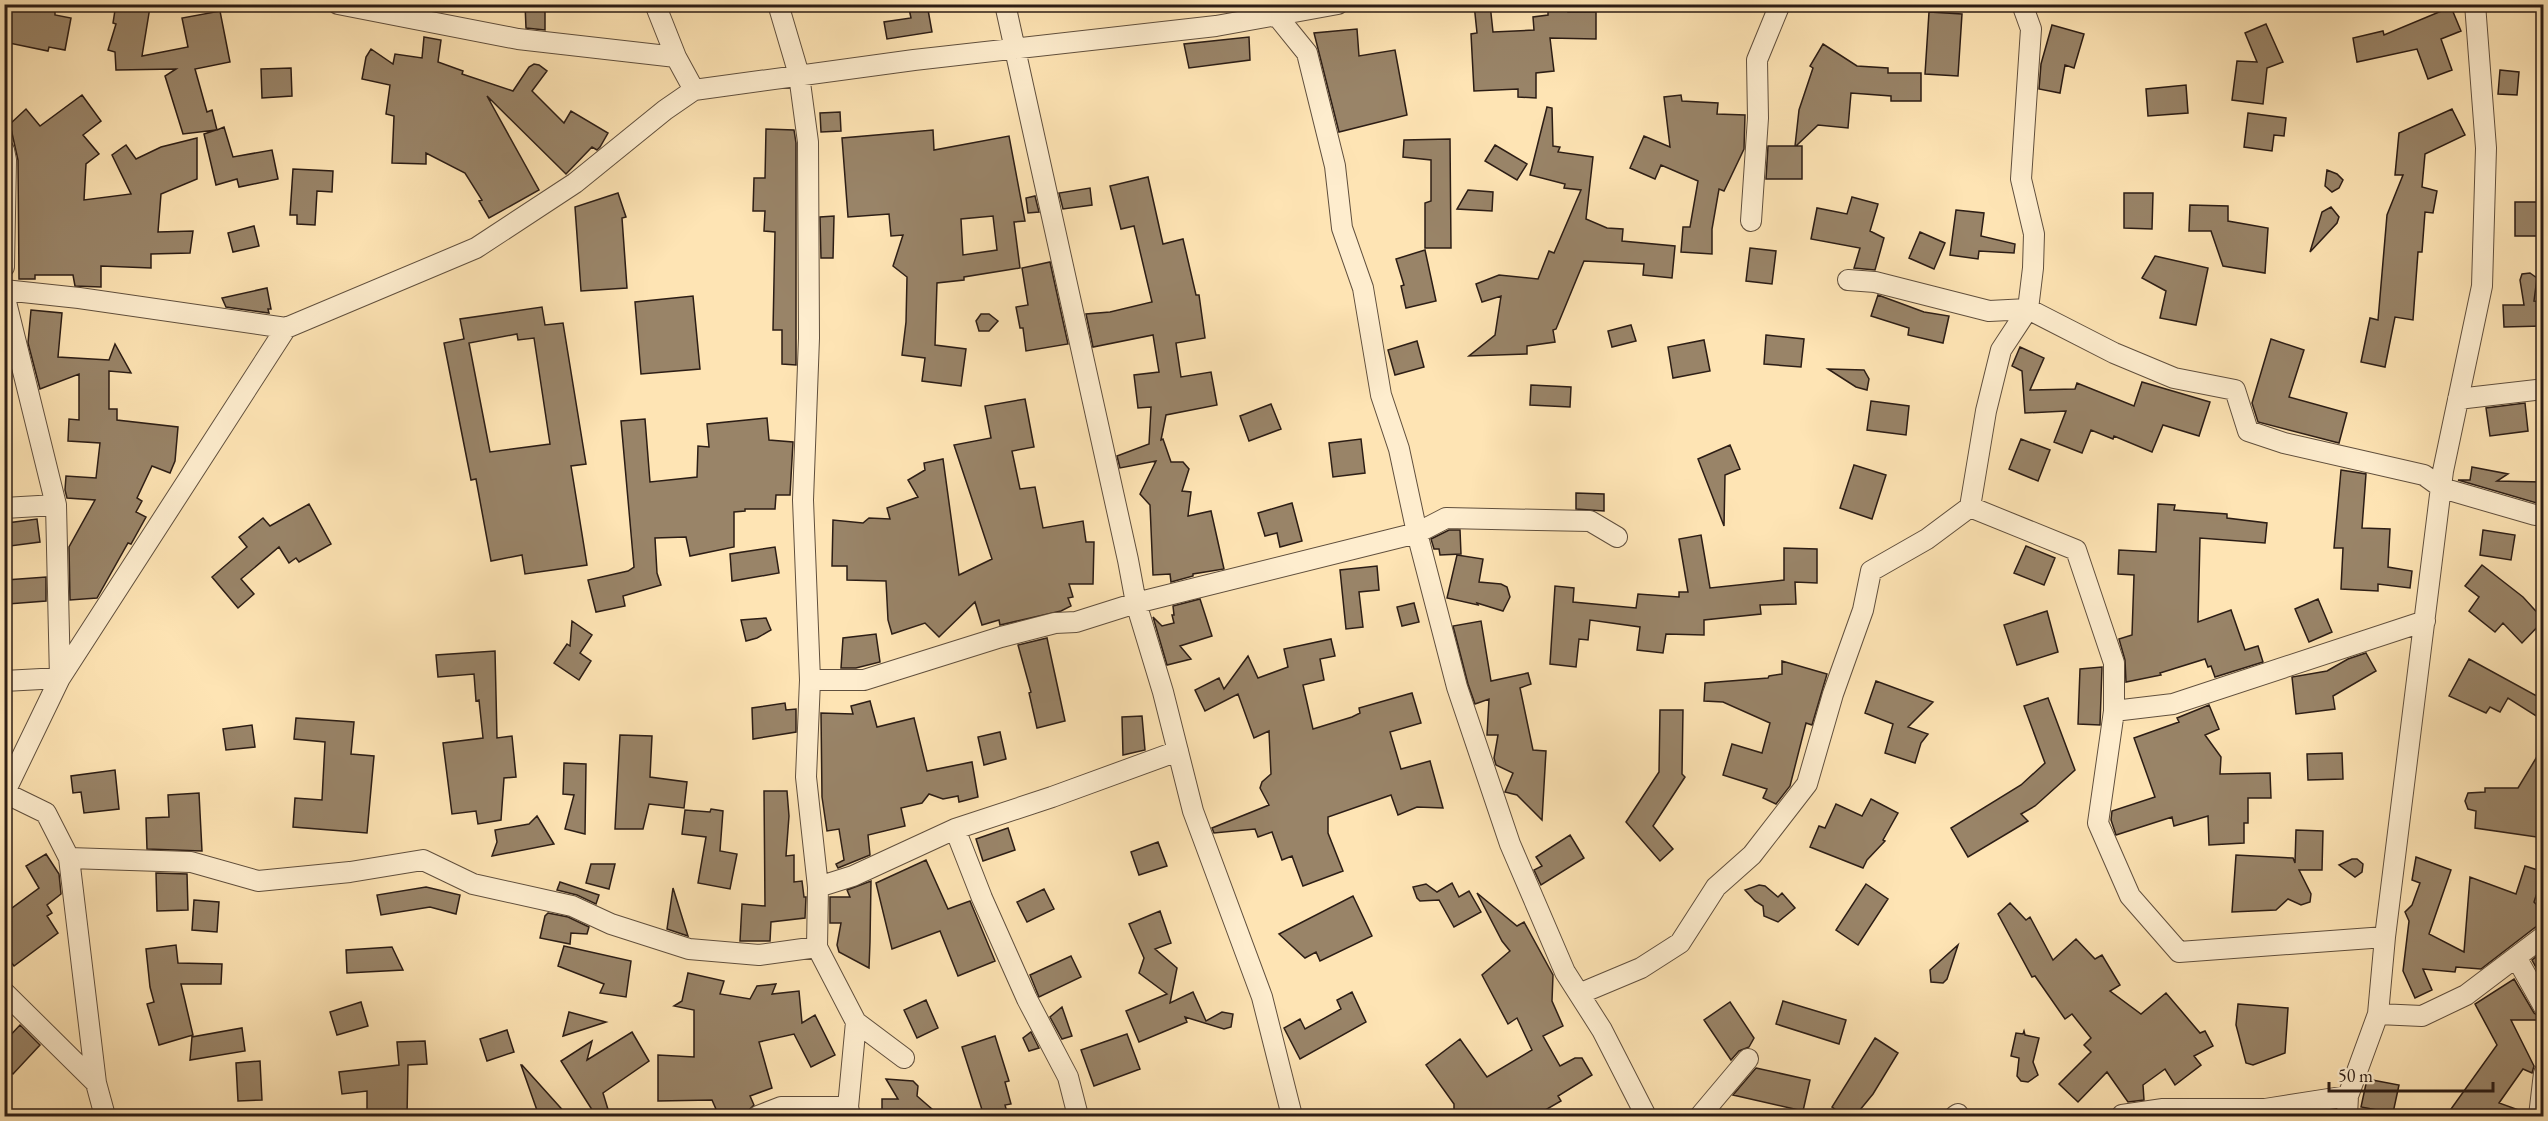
<svg xmlns="http://www.w3.org/2000/svg" width="2548" height="1121" font-family="'EB Garamond',serif">
<style>
.building{fill:#998468;stroke:#2c1d15;stroke-width:1.5;fill-rule:evenodd}
.lines{fill:none;stroke-linecap:round;stroke-linejoin:round}
.minor-casing{stroke:#604f3d;stroke-width:22}
.minor{stroke:#feedce;stroke-width:20}
</style>
<rect width="100%" height="100%" fill="#fee4b4"/>
<filter id="stains"><feTurbulence type="fractalNoise" baseFrequency=".00333" numOctaves="4"/><feColorMatrix values="0 0 0 0 .2 0 0 0 0 .09 0 0 0 0 .02 0 0 0 .5 -.17"/></filter>
<radialGradient id="worn" r=".72"><stop offset=".6" stop-color="#630" stop-opacity="0"/><stop offset="1" stop-color="#630" stop-opacity=".3"/></radialGradient>
<path class="building" d="M4 4H55V15L71 18 65 50 49 47 48 51 4 42Z
M116 4 150 7 142 56 188 47 182 18 220 11 230 62 195 69 207 112 212 110 217 130 224 127 233 157 272 150 278 179 239 187 237 179 216 185 204 134 216 130 183 134 165 76 176 69 116 70 115 52 108 50 116 24 113 23Z
M525 4H545V30L526 28Z
M908 4H927L932 32 887 39 884 22 911 18Z
M1474 4H1490L1493 32 1534 30 1533 17 1548 15V4H1569L1568 12H1596V39L1550 38 1554 71 1536 73V98L1518 97V89L1474 91 1471 34 1477 33Z
M2451 7 2461 31 2441 39 2452 70 2428 79 2417 49 2357 62 2353 38 2383 31 2384 35Z
M1929 12 1962 14 1958 76 1925 74Z
M2266 24 2283 62 2267 68 2263 104 2232 100 2237 61 2257 62 2245 33Z
M2052 25 2084 34 2074 68 2065 65 2060 93 2039 89 2041 64Z
M1357 29 1359 56 1395 50 1407 115 1339 132 1314 33Z
M424 37 441 40 438 62 463 71 462 74 513 91 529 67 534 64 539 65 547 71 532 91 564 123 571 111 608 133 600 147 597 150 592 147 566 174 487 96 539 190 489 218 479 201 482 200 465 173 426 153V164L392 163 394 116 386 114 390 85 362 79 366 57 371 49 393 64 395 54 422 58Z
M1249 37 1250 60 1189 68 1184 44Z
M1823 44 1857 66 1888 68V73H1921V101H1891V96L1851 93 1848 128 1818 125 1796 146H1802V179H1766L1768 146H1795L1799 110 1813 68 1810 66Z
M291 68 292 96 262 98 261 69Z
M2500 70 2519 72 2517 95 2498 94Z
M2186 85 2188 113 2148 116 2146 89Z
M82 95 101 121 83 135 99 154 86 164 84 200 131 194 112 155 126 145 136 159 161 147 197 138V179L161 194 158 232 193 231 190 253 151 254V268L101 266V287L75 286 73 275H35V279H19L18 160 10 124 26 109 40 126Z
M1681 95 1682 101 1718 103 1717 114 1745 115 1744 149 1724 191 1719 189 1712 229V254L1681 252 1683 227H1690L1698 181 1661 165 1655 179 1630 168 1644 136 1670 147 1664 97Z
M1547 107 1552 108 1553 146 1560 147 1558 152 1593 157 1586 219 1607 228 1623 229 1622 241 1675 246 1672 278 1643 275 1644 264 1584 261 1556 329 1553 330 1555 342 1527 346V354L1469 356 1495 335 1501 296 1482 302 1476 284 1499 275 1538 279 1549 251 1554 253 1581 190 1564 188 1565 184 1530 175Z
M2452 109 2465 135 2425 154 2422 187 2437 191 2433 213 2425 212 2422 252H2418L2413 320 2395 317 2385 367 2361 362 2370 318 2378 320 2387 215 2403 175H2395L2399 133Z
M840 112 841 131 821 132 820 113Z
M2248 113 2286 118 2284 136 2274 135 2272 151 2244 147Z
M766 129 794 130 796 143V365L782 364V330H773L775 232 764 231 765 211H753L754 178H765Z
M933 130 934 150 1009 136 1025 221 1014 222 1020 268 964 277V280L937 283 935 345 966 349 961 386 922 381 925 358 902 355 906 322 907 277 893 266 903 235 891 236 889 214 848 217 842 138ZM993 216 997 250 963 255 961 219Z
M1450 139 1451 248H1425V203L1431 201V160L1403 157 1404 140Z
M1495 145 1527 164 1517 180 1485 161Z
M293 169 333 171 332 192 317 191 315 225 297 224V215H290Z
M2327 170 2337 174 2343 180 2339 188 2332 192 2325 186Z
M1148 177 1163 244 1183 239 1196 295H1199L1205 338 1176 343 1181 377 1211 372 1217 405 1166 415 1161 440 1163 439 1171 462H1183L1189 469 1182 491 1191 492 1188 516 1211 511 1224 569 1193 574V576L1171 582 1170 574 1153 575 1150 505 1140 494 1156 461 1120 468 1117 456 1149 444 1151 407 1138 408 1134 375 1159 372 1153 335 1093 347 1086 314 1110 312 1152 302 1134 226 1121 229 1110 186Z
M1090 188 1092 205 1063 209 1059 193Z
M1468 190 1493 192 1492 211 1457 209Z
M618 193 626 217 622 218 627 288 581 291 575 207Z
M2124 193H2153L2152 229 2124 228Z
M1035 196 1039 212 1028 213 1026 198Z
M1852 197 1878 204 1870 231 1884 238 1875 270 1854 268 1860 248 1811 239 1817 208 1847 214Z
M2515 202H2544V236H2515Z
M2190 205 2228 206V221L2268 228 2265 273 2223 266 2211 231H2189Z
M2331 207 2339 217 2337 223 2310 252 2322 212Z
M1956 210 1984 213 1981 236 2015 244 2014 253 1979 251 1978 259 1950 255Z
M834 216 833 258H821L820 217Z
M254 226 259 246 233 252 228 233Z
M1920 232 1945 243 1934 269 1909 258Z
M1750 248 1776 251 1772 284 1746 281Z
M1425 250 1436 301 1406 308 1401 286 1404 285 1396 259Z
M2155 256 2208 268 2196 325 2160 318 2166 291 2142 278Z
M1050 262 1068 344 1026 351 1023 328H1020L1016 307 1028 305 1022 268Z
M2530 273 2537 278 2534 301 2544 302V326L2504 327 2503 305H2524L2520 280 2522 274Z
M267 288 271 309H268L269 313 226 307 222 298Z
M1878 295 1924 312 1949 316 1943 343 1908 335 1909 328 1871 316Z
M693 296 700 369 641 374 635 302Z
M542 307 545 325 563 323 586 464 571 466 587 565 525 574 522 555 491 561 476 479 471 480 444 343 464 339 460 319ZM517 334 518 340 534 338 550 444 490 452 469 343Z
M31 310 62 313 58 357 109 360 115 344 131 373 109 371V409H117V420L178 427 175 461 170 473 152 466 137 498 142 501 136 512 146 517 131 544 128 543 97 598 70 600 69 547 95 500 67 498 65 490 66 476 96 478 100 443 68 441 69 419 79 420V374L40 389 28 343Z
M981 314H989L998 321 989 331H979L976 321Z
M1631 325 1636 341 1612 347 1608 331Z
M1766 335 1804 339 1801 367 1764 364Z
M2271 339 2304 350 2289 397 2347 413 2339 443 2258 422 2252 403Z
M1704 340 1710 371 1673 378 1668 347Z
M1417 341 1424 367 1395 375 1388 350Z
M2020 347 2044 358 2030 390 2075 389 2077 383 2134 406 2142 382 2210 402 2199 436 2163 425 2152 452 2114 436 2113 439 2091 430 2082 453 2054 442 2066 411 2025 413 2022 371 2012 366Z
M1828 369 1864 370 1869 379 1867 390 1856 387Z
M1531 385 1571 387 1570 407 1530 405Z
M1025 399 1034 447 1012 451 1020 489 1035 487 1043 528 1083 521 1086 542H1094L1093 584H1069L1073 597 1068 598 1071 606 1061 611 1000 625 999 620 982 625 975 602 939 637 925 623 892 634 888 620 886 581 847 580V566H832L833 520 863 523 869 518 890 519 887 508 918 497 908 480 925 470 924 463 943 459 959 575 992 559 954 445 991 438 985 406Z
M1871 401 1909 406 1906 435 1867 430Z
M2525 403 2528 431 2490 436 2486 408Z
M1271 404 1281 429 1249 441 1240 416Z
M767 418 769 440 793 442 790 495H776L775 509H745V511L734 512V547L690 556 686 537 655 538 657 573 661 585 623 596 625 606 596 612 588 580 628 571 634 567 621 421 645 419 650 482 697 477 698 446 709 447 707 424Z
M1361 439 1365 473 1333 477 1329 443Z
M2021 439 2050 450 2038 481 2009 469Z
M1730 445 1740 469 1725 475 1724 526 1698 459Z
M1854 465 1886 475 1872 519 1840 508Z
M2472 467 2508 474 2497 481 2544 482V505L2458 480H2470Z
M2341 470 2366 474 2362 528 2390 529 2388 567 2412 571 2410 588 2378 584V591L2341 589 2343 548H2334Z
M1576 493 1604 494V511L1576 509Z
M1292 503 1302 541 1280 547 1277 533 1265 536 1258 513Z
M309 504 331 544 299 562 296 558 289 563 279 547 241 579 254 594 238 608 212 577 247 547 239 537 263 518 270 526Z
M2158 504 2175 505 2174 510 2227 514V518L2267 523 2265 543 2200 538 2198 622 2231 610 2245 650 2258 646 2263 662 2215 677 2211 666 2208 667 2205 659 2160 673 2161 675 2126 682 2125 660 2119 639 2132 635 2134 575 2118 574 2119 550 2156 552Z
M37 519 40 542 10 546 7 523Z
M1449 530H1460L1461 554 1440 555 1439 549H1434L1431 539Z
M2483 530 2515 535 2511 560 2480 555Z
M1701 535 1710 588 1784 580V548L1817 549V583L1795 582 1796 604 1760 605 1761 614 1704 620V635L1666 634 1663 653 1637 650 1640 627 1590 620 1588 640 1579 639 1576 667 1550 664 1555 586 1574 588 1573 602 1636 608 1638 594 1679 597V592H1688L1679 539Z
M2026 546 2055 558 2044 585 2014 573Z
M775 547 779 573 732 581 730 554Z
M1457 555 1483 559 1479 582 1501 584 1507 587 1510 597 1503 611 1477 603 1478 605 1447 598Z
M2482 565 2523 597 2544 620 2522 643 2503 623 2495 632 2469 611 2479 597 2465 586Z
M1377 566 1379 590 1359 592 1363 627 1346 629 1340 570Z
M46 577V601L8 604 6 580Z
M1200 599 1212 636 1180 646 1191 659 1167 665 1153 617 1162 626 1174 623 1172 615H1174L1173 606Z
M2318 599 2332 632 2309 642 2295 609Z
M1414 603 1419 622 1402 626 1397 607Z
M2047 611 2058 652 2017 665 2004 625Z
M766 618 771 630 757 638 746 641 741 620Z
M572 621 592 635 580 653 591 661 579 680 554 663 567 644 570 646Z
M1481 621 1491 681 1528 673 1531 684 1520 688 1533 750 1546 751 1542 820 1517 795 1505 792 1513 773 1496 765 1494 758 1498 735H1487L1489 699 1475 704 1468 684 1453 626Z
M876 634 880 662 856 668H841L843 638Z
M1047 638 1065 721 1037 728 1029 693 1031 692 1018 645Z
M1331 639 1335 656 1320 659 1324 680 1303 685 1313 729 1352 717 1360 713 1359 708 1412 693 1421 723 1390 732 1401 769 1430 761 1443 808 1417 807 1398 815 1391 795 1328 817V833L1343 871 1303 886 1292 856 1282 860 1272 832 1258 837 1255 829 1214 833 1212 828 1269 805 1260 788 1262 782 1271 774 1269 731 1254 738 1238 694 1205 711 1195 690 1219 678 1224 689 1248 656 1258 678 1288 667 1284 649Z
M495 651 497 738 512 736 516 777 504 778 501 820 478 824 476 811 452 814 443 743 483 738 479 700 476 701 474 674 438 677 436 655Z
M2366 653 2376 671 2333 696 2335 709 2296 714 2292 677 2327 671 2348 659Z
M2469 659 2544 700V721L2508 698 2500 712 2490 707 2486 713 2449 696Z
M1782 661 1827 674 1812 725 1806 723 1790 786 1776 804 1763 798 1767 789 1723 775 1732 744 1762 753 1770 723 1723 702 1704 701 1705 683 1768 678 1769 676 1782 674Z
M2102 667 2100 725 2078 724 2080 669Z
M1876 681 1933 702 1908 727 1928 734 1921 743 1915 763 1885 753 1893 724 1865 713Z
M2048 698 2075 770 2035 806 2021 814 2028 821 1968 857 1951 828 2021 785 2045 763 2024 706Z
M870 701 877 727 914 718 927 771 972 762 978 797 959 802 958 796 943 799 929 794 922 803 901 808 905 826 868 835 870 855 838 868 836 864 844 860 839 829 827 831 822 797 821 713 853 714 851 706Z
M785 703 786 710 796 709V732L753 739 752 708Z
M2209 705 2219 729 2205 735 2221 757 2220 774 2270 773 2271 798H2248V823H2244V843L2209 845 2208 816 2174 826 2172 817 2116 835 2111 820 2112 811 2155 797 2134 738 2179 722 2177 718Z
M1660 710H1683L1682 774 1685 777 1653 826 1673 849 1660 861 1626 822 1659 772Z
M1142 716 1145 750 1123 755 1122 717Z
M296 718 354 722 351 754 374 756 367 833 293 827 295 798 322 800 325 742 294 739Z
M252 725 255 747 226 750 223 729Z
M1000 732 1006 759 984 765 978 737Z
M620 735 652 736 650 777 687 782 684 808 649 804 643 829H615Z
M2544 745V838L2475 828 2476 811 2468 809 2465 801 2468 793 2485 792V788H2518Z
M2342 753 2343 779 2308 780 2307 754Z
M564 763 586 764 585 834 565 829 574 795 563 794Z
M115 770 119 809 84 813 81 792 73 793 71 776Z
M764 791H787L789 816 786 856 794 855V882L802 881 804 897H806L805 918 771 922 770 941H740L742 904 765 906Z
M199 793 202 851 147 849 146 818 169 817 168 795Z
M1871 799 1898 813 1883 840 1885 841 1867 860 1863 868 1810 847 1819 826 1825 828 1836 804 1862 816Z
M711 809 723 811 720 851 737 854 730 889 698 883 706 837 682 834 685 810 710 812Z
M537 816 554 844 492 856 497 842 495 830 529 824Z
M1008 828 1015 850 983 861 976 839Z
M2296 830 2323 831 2322 870H2299L2311 894 2310 902 2301 905 2288 899 2276 910 2232 912 2236 855 2293 858 2295 863Z
M1570 835 1584 858 1541 885 1534 870 1542 866 1536 857Z
M1158 842 1167 866 1139 875 1131 852Z
M46 854 59 874 61 894 47 905 52 913 47 916 58 933 14 966 4 953V914L39 888 26 866Z
M2416 857 2451 870 2429 934 2464 952 2470 877 2516 894 2525 866 2544 872 2534 902 2544 912V924L2537 926 2481 969 2456 967 2455 972 2423 969 2432 990 2415 998 2403 971 2409 921 2405 912 2412 905 2420 883 2412 880Z
M2352 859H2357L2363 864 2362 872 2355 877 2339 865Z
M926 860 948 909 970 901 995 961 958 976 940 931 892 949 876 883Z
M591 864H615L609 889 586 883Z
M156 873 187 874 188 910 157 911Z
M871 881 870 942 869 968 839 952 837 945 841 923H830V897H850L847 890Z
M560 882 599 895 596 904 577 895 557 890Z
M1452 883 1459 897 1469 891 1481 912 1454 927 1439 900 1420 901 1417 898 1413 887 1426 884 1437 892Z
M1866 884 1888 899 1858 945 1836 930Z
M1759 885 1765 886 1778 897 1782 893 1795 908 1778 922 1764 916 1763 906 1755 901 1745 890Z
M426 887 460 895 456 914 430 907 381 915 377 895Z
M673 888 688 936 667 929Z
M1044 889 1054 909 1027 922 1017 902Z
M1477 893 1517 926 1524 922 1553 975 1552 1001 1563 1026 1543 1036 1560 1066 1575 1058H1582L1592 1075 1558 1096 1561 1101 1535 1116H1454V1104L1426 1065 1460 1039 1487 1077 1532 1050 1517 1018 1508 1024 1482 975 1510 951 1502 941Z
M1353 896 1372 936 1320 961 1316 952 1305 958 1279 934Z
M194 900 219 902 217 932 192 930Z
M2010 903 2026 920 2030 917 2053 960 2076 939 2095 959 2102 955 2120 985 2110 991 2141 1014 2166 993 2200 1033 2205 1031 2213 1046 2194 1056 2201 1065 2175 1085 2165 1069 2143 1085 2144 1100 2128 1102 2107 1072 2078 1102 2059 1084 2091 1052 2084 1045 2091 1038 2072 1014 2065 1019 2035 976 2032 977 1998 914Z
M1160 911 1171 943 1155 949 1177 968 1170 1003 1193 992 1206 1021 1222 1012 1233 1014 1231 1027 1224 1029 1185 1017 1187 1022 1139 1042 1126 1011 1167 994 1139 973 1144 958 1129 924Z
M548 913 568 917 589 927 587 934 571 933 570 944 540 938 545 916Z
M176 945 178 963 222 964 221 984H181L193 1035 159 1045 147 1004 154 1002 150 987 146 949Z
M1958 945 1947 979 1943 983 1931 982 1930 970Z
M564 946 631 961 626 997 600 993 604 984 558 966Z
M392 947 403 970 347 973 346 950Z
M2544 951V982L2532 960Z
M1071 956 1081 977 1039 997 1030 975Z
M688 973 724 981 720 994 750 999 757 986 776 984 772 994 799 991 802 1023 815 1015 835 1055 811 1067 794 1034 759 1042 772 1088 750 1096 754 1105 747 1112 737 1116H719L712 1100 658 1101V1055L694 1057V1010L674 1006 682 1001Z
M2514 979 2534 1013 2544 1020H2511L2534 1066 2532 1073 2523 1069 2499 1103 2527 1113V1116H2446L2497 1045 2475 1004Z
M1352 992 1366 1022 1300 1059 1284 1028 1300 1019 1305 1029 1341 1009 1337 1000Z
M926 1000 938 1028 917 1038 904 1010Z
M1783 1001 1846 1020 1839 1044 1776 1024Z
M361 1002 368 1026 337 1035 330 1012Z
M1730 1002 1754 1038 1749 1047 1739 1051 1731 1060 1704 1020Z
M2238 1004 2288 1008 2285 1053 2253 1065 2246 1063 2236 1025Z
M1062 1007 1072 1036 1062 1039 1050 1017Z
M569 1012 606 1022 563 1036Z
M20 1025 40 1045 13 1074 4 1066V1042Z
M242 1028 245 1051 190 1060 192 1037Z
M507 1030 514 1052 487 1061 480 1039Z
M2024 1031 2025 1035 2039 1038 2033 1062 2038 1075 2028 1082 2021 1081 2017 1076 2019 1058 2011 1056 2016 1033 2023 1034Z
M632 1032 649 1061 603 1093 610 1116H596L561 1061 592 1041 587 1060Z
M1031 1032 1039 1048 1029 1051 1023 1038Z
M1127 1034 1140 1069 1094 1086 1081 1050Z
M995 1036 1009 1081 1005 1082 1011 1104 1005 1105 1008 1116H984L962 1047Z
M1875 1038 1898 1053 1873 1094 1855 1116H1844L1832 1107Z
M425 1041 427 1064 408 1065 407 1116H367V1091L342 1094 339 1072 399 1065 397 1042Z
M260 1061 262 1100 238 1101 236 1063Z
M521 1065H522L568 1116H539Z
M1756 1068 1810 1080 1803 1111 1733 1095Z
M886 1079 913 1081 918 1086 917 1096 940 1116H882V1099H898Z
M2367 1079 2399 1085 2393 1113 2361 1107Z"/>
<g class="lines">
<g class="minor-casing">
<path id="minor" d="M338 4 518 39 676 57
M655 4 676 57 694 90
M778 4 799 75 808 142 809 338 803 500 810 680 806 777 818 887 817 947 856 1022 904 1058
M1005 4 1128 560 1136 603 1163 692 1193 811 1262 997 1292 1116
M1276 5 1277 16 1307 53 1335 166 1342 228 1363 288 1381 395 1399 449 1417 533 1457 687 1510 844 1565 972 1602 1030 1646 1116
M4 150 6 160 4 267
M1751 221 1758 118 1757 60 1780 4
M1848 280 1875 282 1989 311 2028 309 2114 353 2174 378 2235 390 2248 431 2284 443 2424 475 2442 488 2535 515
M4 290 79 298 286 328
M4 294 56 505 60 678 4 681
M2458 399 2544 389
M1970 507 1986 411 2001 350 2028 309 2033 268 2034 234 2021 179 2031 29 2022 4
M4 508 56 505
M810 680H864L1001 637 1055 623 1076 622 1136 603 1417 533 1446 518 1590 521 1617 537
M2114 711 2173 704 2425 621
M5 793 46 813 69 858 96 1083
M4 794 60 678 286 328 476 248 575 183 665 110 694 90 914 60 1216 26 1338 4
M955 829 982 898 1027 999 1068 1077 1078 1116
M69 858 191 862 258 881 350 872 423 860 473 884 572 906 611 924 689 949 759 955 817 947
M818 887 853 876 955 829 1052 797 1178 751
M2516 957 2544 1007
M4 992 96 1083 105 1116
M1579 994 1641 968 1680 943 1716 887 1752 855 1807 784 1833 694 1863 610 1871 571 1927 539 1970 507 2076 550 2114 663V711L2098 823 2130 896 2179 952 2385 937
M2378 1014 2422 1016 2466 995 2544 936
M2122 1115 2163 1109H2265L2348 1096
M758 1116 781 1107H848
M850 1116 848 1107 856 1022
M1700 1116 1748 1059
M1955 1116 1958 1114
M2347 1116 2348 1096 2378 1014 2385 937 2443 471 2482 286 2486 148 2475 4
M2539 1116 2544 1073"/>
</g>
<use href="#minor" class="minor"/>
</g>
<rect width="2548" height="1121" fill="none" stroke="#fee4b4" stroke-width="24"/>
<rect x="6" y="6" width="2536" height="1109" fill="none" stroke="#2c1d15" stroke-width="3"/>
<rect x="12" y="12" width="2524" height="1097" fill="none" stroke="#2c1d15" stroke-width="1.5"/>
<path d="M2329 1082v9h164v-9" fill="none" stroke="#2c1d15" stroke-width="3"/>
<text x="2338" y="1082" font-size="18" fill="#2c1d15" stroke="#feedce" stroke-width="4.5" paint-order="stroke">50 m</text>
<rect width="100%" height="100%" filter="url(#stains)"/>
<rect width="100%" height="100%" fill="url(#worn)"/>
</svg>
